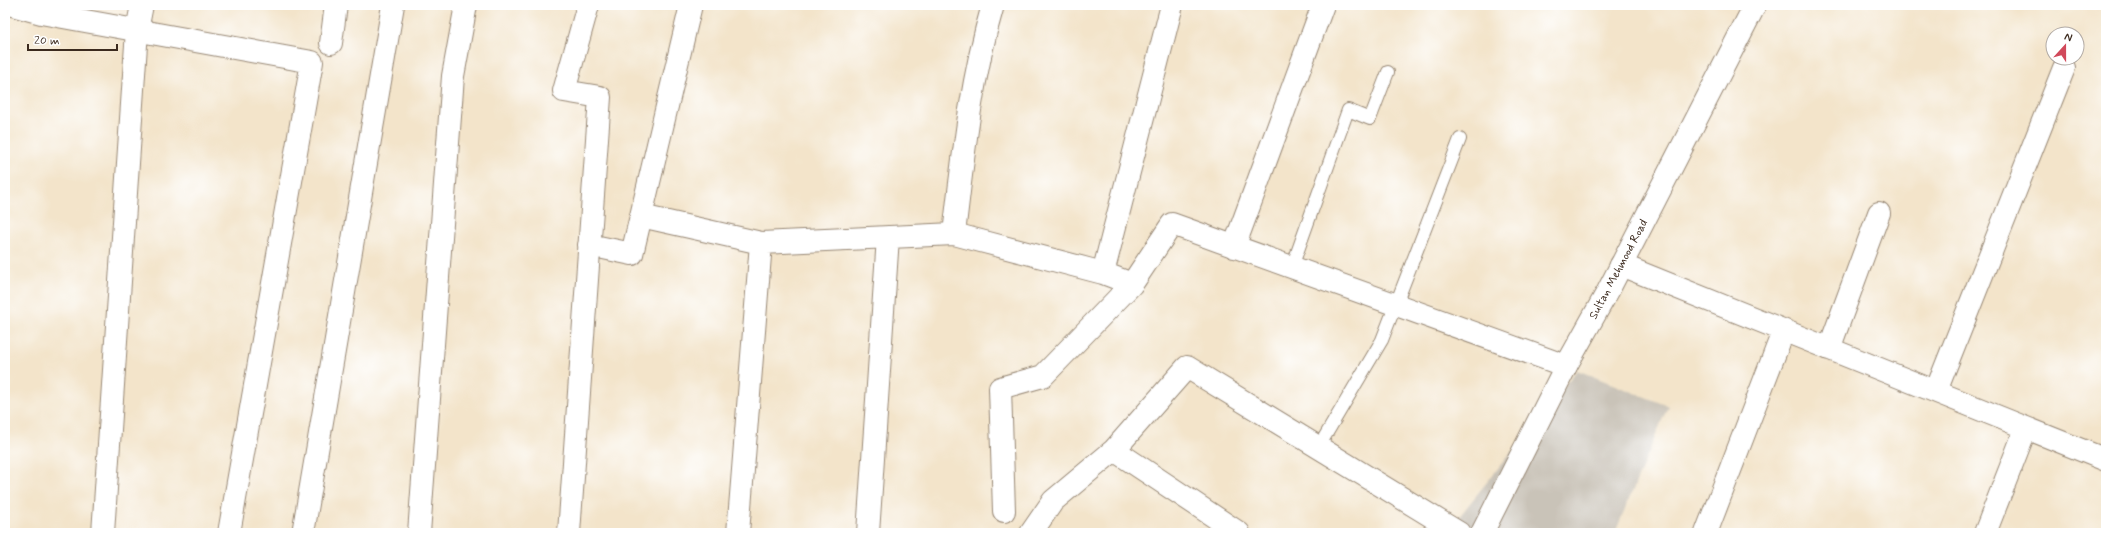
<svg xmlns="http://www.w3.org/2000/svg" width="2111" height="538" font-family="Mynerve,sans-serif">
<style>
.industrial{fill:#c9c3b8}
.lines{fill:none;stroke-linecap:round;stroke-linejoin:round}
.service-casing{stroke:#978774;stroke-width:14}
.minor-casing{stroke:#978774;stroke-width:24}
.tertiary-casing{stroke:#978774;stroke-width:24}
.service{stroke:#fff;stroke-width:12}
.minor{stroke:#fff;stroke-width:22}
.tertiary{stroke:#fff;stroke-width:22}
.labels{text-anchor:middle;stroke-width:4;stroke-linejoin:round;paint-order:stroke}
.street-label{font-size:12px;fill:#3b2a1e;stroke:#fff}
</style>
<rect width="100%" height="100%" fill="#fff"/>
<filter id="ink" filterUnits="userSpaceOnUse"><feTurbulence type="fractalNoise" baseFrequency=".025" numOctaves="2"/><feDisplacementMap in="SourceGraphic" scale="8" xChannelSelector="R" yChannelSelector="G"/><feConvolveMatrix kernelMatrix="1 2 1 2 8 2 1 2 1" color-interpolation-filters="sRGB"/></filter>
<filter id="wash" filterUnits="userSpaceOnUse"><feTurbulence type="fractalNoise" baseFrequency=".012" numOctaves="4" result="noise"/><feDisplacementMap in="SourceGraphic" scale="16" xChannelSelector="R" yChannelSelector="G"/><feGaussianBlur stdDeviation="0.9" result="paint"/><feColorMatrix in="noise" values="0 0 0 0 0 0 0 0 0 0 0 0 0 0 0 0 0 1.4 0 .05"/><feComposite in="paint" operator="in"/></filter>
<g filter="url(#wash)">
<rect width="100%" height="100%" fill="#f3e4ca"/>
<path class="industrial" d="M1577 370 1668 406 1615 533H1446Z"/>
</g>
<g filter="url(#ink)">
<g class="lines">
<g class="service-casing">
<path id="service" d="M1292 267 1348 110 1370 119 1388 72
M1318 448 1382 340 1460 139"/>
</g>
<g class="minor-casing">
<path id="minor" d="M12 5 41 13 312 62 229 533
M993 5C971 80 963 157 954 234L1103 273 1132 284 1172 224 1566 366
M331 43 336 5
M641 216 761 243 954 234
M589 245 632 254 691 5
M1234 247 1323 5
M1621 265 2106 460
M1103 273 1172 5
M1829 349 1879 213
M1936 391 2064 68
M1114 450 1239 533
M1004 511 1000 388 1043 376 1132 284
M103 533 137 30 142 5
M303 533 393 5
M419 533 453 76 466 5
M569 533 600 97 564 91 588 5
M738 533 761 243
M868 533 888 237
M1031 533 1053 501 1114 450 1187 367 1459 533
M1706 533 1783 332
M1985 533 2026 428"/>
</g>
<g class="tertiary-casing">
<path id="tertiary" d="M1482 533 1566 366 1608 291 1755 5"/>
</g>
<use href="#service" class="service"/>
<use href="#minor" class="minor"/>
<use href="#tertiary" class="tertiary"/>
</g>
</g>
<g class="labels">
<g class="street-label">
<text transform="translate(1618 269) rotate(-62)" y="4">Sultan Mehmood Road</text>
</g>
</g>
<rect width="2111" height="538" fill="none" stroke="#fff" stroke-width="20"/>
<g transform="translate(2065 46) rotate(21)"><circle r="19" fill="#ffffff" stroke="#b1aaa5"/>
<path d="M0-3L7 15L0 10L-7 15Z" fill="#d1495b"/>
<text y="-6" font-size="11" font-weight="bold" text-anchor="middle" fill="#3b2a1e">N</text>
</g>
<path d="M28 44v6h89v-6" fill="none" stroke="#3b2a1e" stroke-width="2"/>
<text x="34" y="44" font-size="12" fill="#3b2a1e" stroke="#ffffff" stroke-width="3" paint-order="stroke">20 m</text>
</svg>
